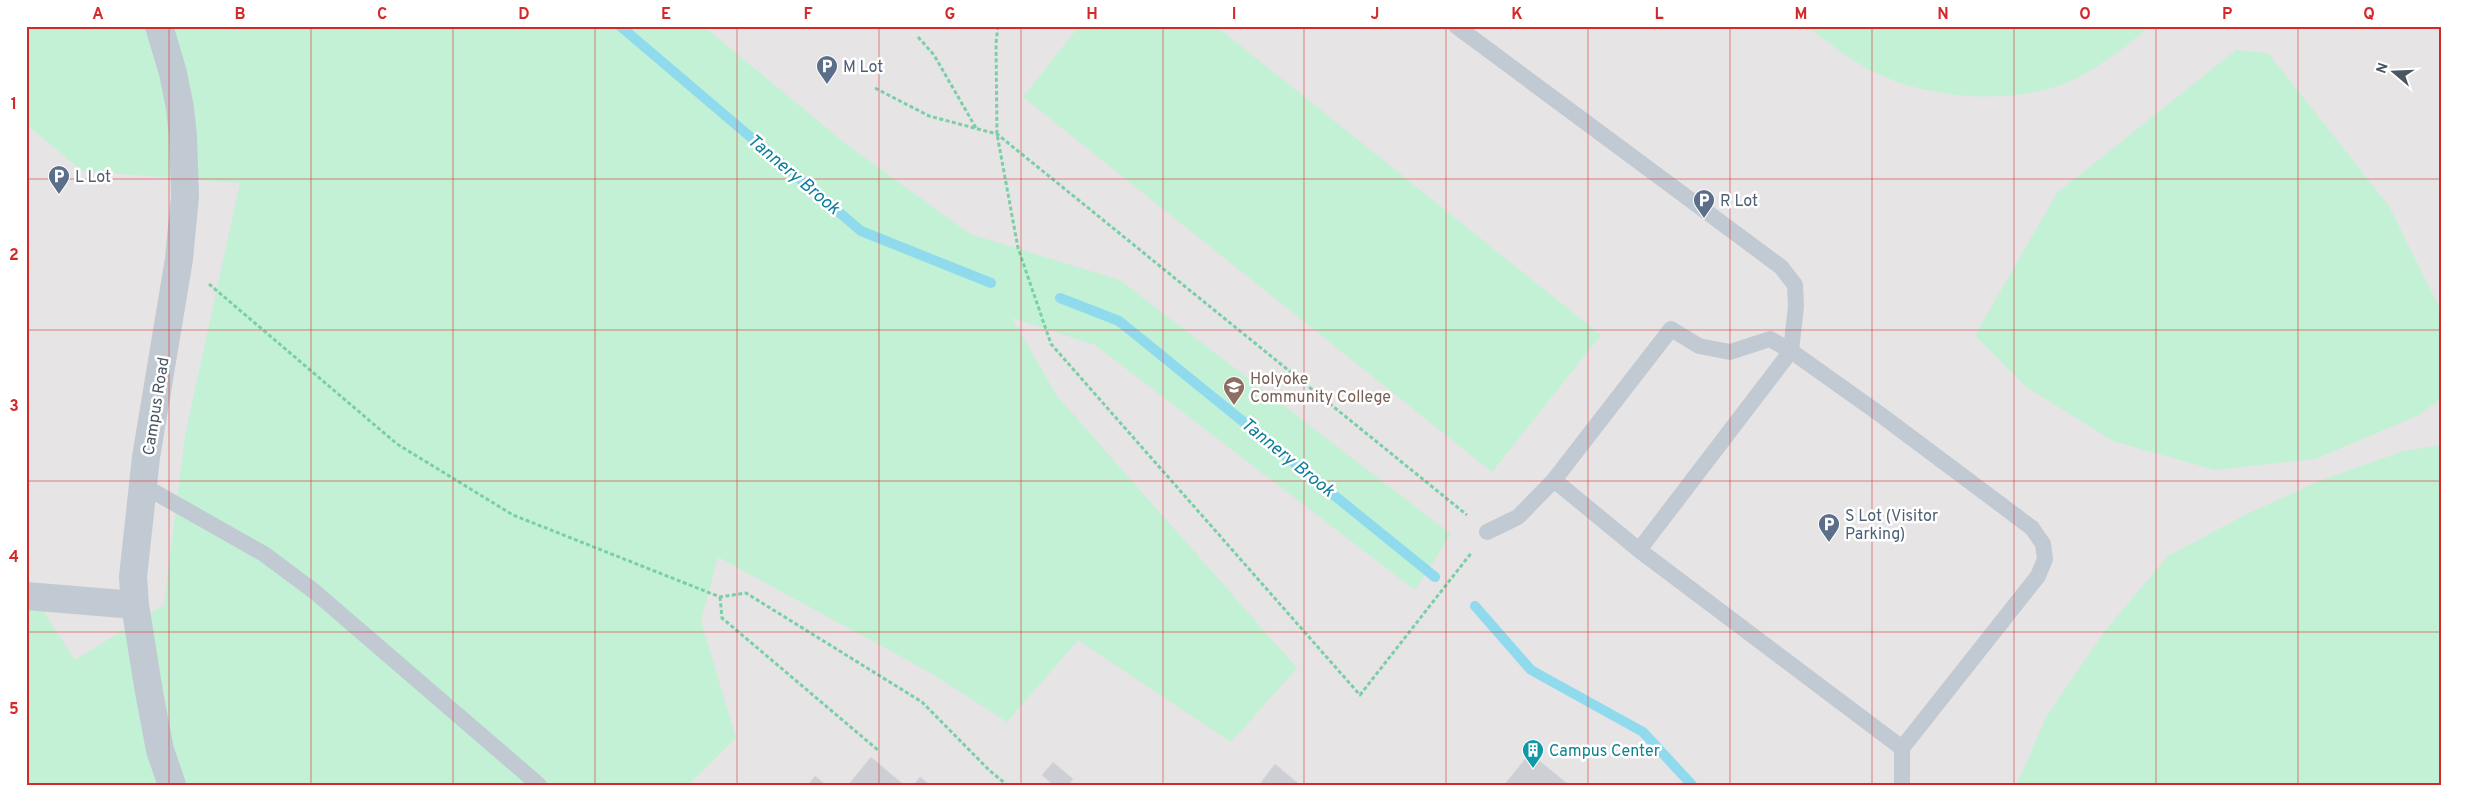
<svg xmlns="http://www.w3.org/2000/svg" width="2467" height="811" font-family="Overpass,sans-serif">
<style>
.education{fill:#e6e4e5}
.green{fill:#c3f1d5}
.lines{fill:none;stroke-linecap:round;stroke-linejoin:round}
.stream{stroke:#90daee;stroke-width:10}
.building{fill:#cdcfd5;stroke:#d7d9de}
.path{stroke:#7ad0a6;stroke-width:3;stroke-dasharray:4 2.5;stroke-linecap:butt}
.service{stroke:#c1cad2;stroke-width:16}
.minor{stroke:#c1cad2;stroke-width:28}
.grid{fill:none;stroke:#d62828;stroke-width:1;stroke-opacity:0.55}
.labels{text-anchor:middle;stroke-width:5;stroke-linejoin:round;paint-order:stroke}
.service-label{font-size:16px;fill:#4e5e75;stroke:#fff;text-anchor:start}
.education-label{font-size:16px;fill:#785e54;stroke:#fff;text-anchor:start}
.street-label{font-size:16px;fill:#4a5661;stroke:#fff}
.culture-label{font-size:16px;fill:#0d838f;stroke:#fff;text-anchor:start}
.water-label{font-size:18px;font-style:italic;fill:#0c7c9b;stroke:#fff}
.neatline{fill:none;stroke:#d62828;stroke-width:2}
.grid-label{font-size:16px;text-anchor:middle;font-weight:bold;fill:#d62828}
</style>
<rect width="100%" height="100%" fill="#f5f3f3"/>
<path class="education" d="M26 26H2441V785H26Z"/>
<path class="green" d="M26 26H703L846 144 970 234 1120 280 1451 534 1415 590 1095 345 1012 318 1057 396 1297 668 1231 742 1078 640 1007 722 929 672 718 557 701 621 736 738 688 785H26V584L75 660 164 605 185 435 240 183 82 171 26 124Z
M1079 26H1216L1601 335 1492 472 1023 97Z
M1806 26H2150C2128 45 2105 63 2079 77 2020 108 1923 100 1866 68 1845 56 1826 40 1806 26Z
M2236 50 2268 53 2389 206 2441 311V398L2419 415 2315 459 2215 470 2113 441 2025 386 1975 335 2057 193Z
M2441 445V785H2017L2046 717 2104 632 2168 556 2249 513 2317 482 2403 451Z"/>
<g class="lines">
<path class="stream" d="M620 26 861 231 991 283
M1060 298 1119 321 1435 577
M1475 606 1531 670 1643 732 1692 785"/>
</g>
<path class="building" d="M1530 753 1569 785H1504Z
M871 757 904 785H848Z
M1053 762 1073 779 1068 785H1053L1042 775Z
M1275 764 1300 785H1259Z
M815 776 826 785H808Z
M920 777 930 785H914Z"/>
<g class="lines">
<path class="path" d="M998 26 996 43 997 134 1018 248 1051 344 1360 695 1472 552
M918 37 934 55 976 128
M875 88 929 116 997 134 1467 515
M209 284 397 444 513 515 720 597 746 593 922 702 989 770 1007 785
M720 597 722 618 879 751"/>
<path class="service" d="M1456 26 1781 267 1795 285 1796 306 1791 351 1770 339 1730 352 1699 346 1671 329 1554 480 1518 517 1487 532
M1554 480 1639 550
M142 485 264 554 315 592 539 785
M1902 785V748L2038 576 2045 559 2043 544 2032 528 1881 415 1791 351 1639 550 1902 748"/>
<path class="minor" d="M159 26 173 73 180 108 183 137 185 196 179 259 146 457 133 577 135 605 149 692 160 750 172 785
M26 596 135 605"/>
</g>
<path class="grid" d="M169 26V785M311 26V785M453 26V785M595 26V785M737 26V785M879 26V785M1021 26V785M1163 26V785M1304 26V785M1446 26V785M1588 26V785M1730 26V785M1872 26V785M2014 26V785M2156 26V785M2298 26V785M26 179H2441M26 330H2441M26 481H2441M26 632H2441"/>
<defs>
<g id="parking-pin" transform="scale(1.125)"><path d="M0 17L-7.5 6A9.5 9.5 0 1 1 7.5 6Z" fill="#5c6f8a" stroke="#fff"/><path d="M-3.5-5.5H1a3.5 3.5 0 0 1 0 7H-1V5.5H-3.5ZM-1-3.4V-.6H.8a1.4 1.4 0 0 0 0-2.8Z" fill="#fff"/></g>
<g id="university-pin" transform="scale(1.125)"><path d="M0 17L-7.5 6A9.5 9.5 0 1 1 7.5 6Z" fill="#8d6e63" stroke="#fff"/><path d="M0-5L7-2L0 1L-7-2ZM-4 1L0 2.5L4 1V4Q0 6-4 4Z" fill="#fff"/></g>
<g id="building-pin" transform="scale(1.125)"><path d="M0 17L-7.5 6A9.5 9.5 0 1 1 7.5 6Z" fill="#0f9aa8" stroke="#fff"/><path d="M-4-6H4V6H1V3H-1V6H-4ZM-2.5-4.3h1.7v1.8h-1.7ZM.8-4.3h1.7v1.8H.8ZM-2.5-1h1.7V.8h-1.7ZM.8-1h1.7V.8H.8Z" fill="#fff"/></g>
</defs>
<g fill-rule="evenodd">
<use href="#parking-pin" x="827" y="66"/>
<use href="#parking-pin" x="59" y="176"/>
<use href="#parking-pin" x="1704" y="200"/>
<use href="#university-pin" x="1234" y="387"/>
<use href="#parking-pin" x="1829" y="524"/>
<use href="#building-pin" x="1533" y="750"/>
</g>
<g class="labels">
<g class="service-label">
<text x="843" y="72">M Lot</text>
<text x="75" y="182">L Lot</text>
<text x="1720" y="206">R Lot</text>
<text x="1845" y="521">S Lot (Visitor<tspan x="1845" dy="18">Parking)</tspan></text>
</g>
<g class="education-label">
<text x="1250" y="384">Holyoke<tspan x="1250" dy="18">Community College</tspan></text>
</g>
<g class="street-label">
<text transform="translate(155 406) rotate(-81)" y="6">Campus Road</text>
</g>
<g class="culture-label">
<text x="1549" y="756">Campus Center</text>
</g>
<g class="water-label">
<text transform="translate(794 174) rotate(40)" y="6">Tannery Brook</text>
<text transform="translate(1288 457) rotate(39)" y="6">Tannery Brook</text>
</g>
</g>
<rect width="2467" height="811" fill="none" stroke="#ffffff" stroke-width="55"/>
<g transform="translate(2394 72) rotate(289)" stroke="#ffffff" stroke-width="4" paint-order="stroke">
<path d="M0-4L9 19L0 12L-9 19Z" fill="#4a5661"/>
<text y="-8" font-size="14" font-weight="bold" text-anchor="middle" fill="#4a5661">N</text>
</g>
<rect x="28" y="28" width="2412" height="756" class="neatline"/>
<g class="grid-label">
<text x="98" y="19">A</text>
<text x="240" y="19">B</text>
<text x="382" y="19">C</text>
<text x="524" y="19">D</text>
<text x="666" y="19">E</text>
<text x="808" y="19">F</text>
<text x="950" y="19">G</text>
<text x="1092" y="19">H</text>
<text x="1234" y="19">I</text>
<text x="1375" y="19">J</text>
<text x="1517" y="19">K</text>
<text x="1659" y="19">L</text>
<text x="1801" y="19">M</text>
<text x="1943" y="19">N</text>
<text x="2085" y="19">O</text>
<text x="2227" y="19">P</text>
<text x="2369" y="19">Q</text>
<text x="14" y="109">1</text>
<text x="14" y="260">2</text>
<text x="14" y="411">3</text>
<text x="14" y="562">4</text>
<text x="14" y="714">5</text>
</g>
</svg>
